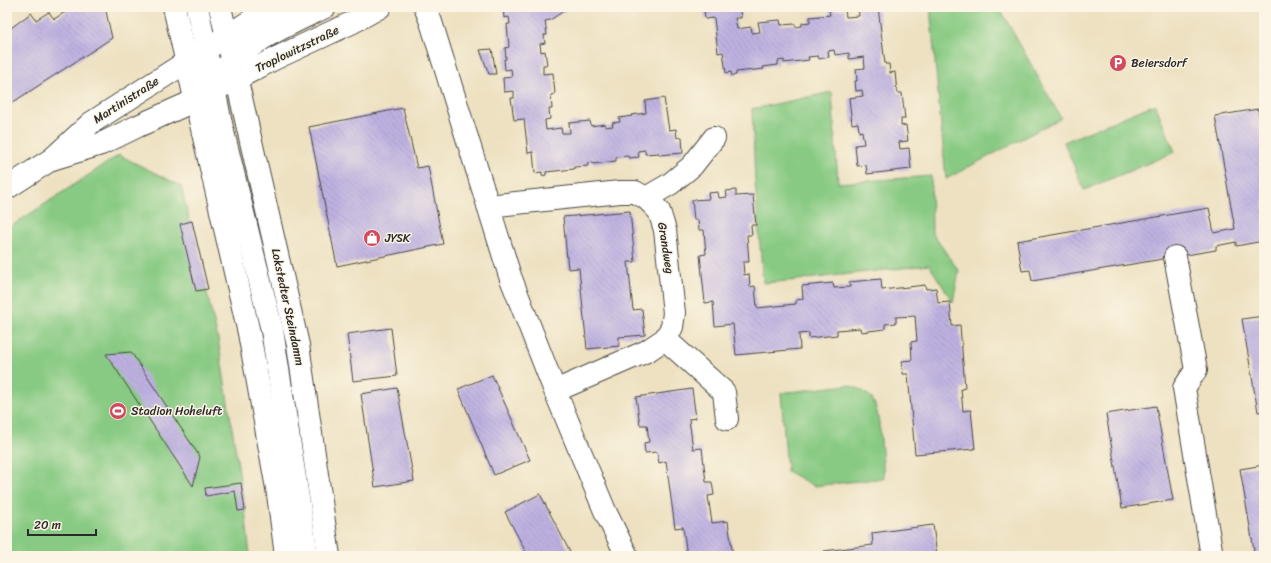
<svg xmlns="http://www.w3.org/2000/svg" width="1271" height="563" font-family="Sriracha,sans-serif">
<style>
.green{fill:#88ca83;stroke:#5a7a57}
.building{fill:url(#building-back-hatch)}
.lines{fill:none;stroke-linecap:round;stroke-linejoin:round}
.minor-casing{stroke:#484642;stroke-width:24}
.major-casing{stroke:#484642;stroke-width:24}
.minor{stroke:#fff;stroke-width:22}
.major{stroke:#fff;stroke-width:22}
.labels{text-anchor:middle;stroke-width:3;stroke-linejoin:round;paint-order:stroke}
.street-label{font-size:12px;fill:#2b2b2b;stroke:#fcf5e5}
.poi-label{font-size:12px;fill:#2b2b2b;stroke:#fcf5e5;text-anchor:start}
</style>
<defs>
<pattern id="building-back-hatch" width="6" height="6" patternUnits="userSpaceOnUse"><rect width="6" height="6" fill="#beb1e1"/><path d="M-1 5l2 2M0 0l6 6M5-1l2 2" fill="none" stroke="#a398c1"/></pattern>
</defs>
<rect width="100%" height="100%" fill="#fcf5e5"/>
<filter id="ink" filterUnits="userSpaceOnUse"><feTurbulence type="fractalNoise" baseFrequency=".025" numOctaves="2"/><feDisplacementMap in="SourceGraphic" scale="8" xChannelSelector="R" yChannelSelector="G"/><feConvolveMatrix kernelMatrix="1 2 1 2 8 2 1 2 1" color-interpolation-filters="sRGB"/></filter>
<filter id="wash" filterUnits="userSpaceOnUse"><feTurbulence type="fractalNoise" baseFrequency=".012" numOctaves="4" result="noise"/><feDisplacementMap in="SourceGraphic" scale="16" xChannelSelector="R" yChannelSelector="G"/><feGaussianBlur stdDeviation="0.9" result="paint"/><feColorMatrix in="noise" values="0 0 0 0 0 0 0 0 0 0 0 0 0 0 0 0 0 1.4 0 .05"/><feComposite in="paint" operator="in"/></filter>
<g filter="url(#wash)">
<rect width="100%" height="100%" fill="#ede1c1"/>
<path class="green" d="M930 7H999L1061 118 946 179Z
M832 92 838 183 931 176 932 233 959 271 953 302 929 265 788 281 763 283 755 183 752 109Z
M1155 104 1175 152 1084 190 1064 142Z
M119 155 181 186 218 339 245 510 250 556H7V229Z
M848 385C857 388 866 391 872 399 881 411 882 460 884 478L814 486 787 471 781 393Z"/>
<g id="blocks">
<path class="building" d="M66 7H105L112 38 7 106V31L31 13 36 20 49 12 54 19 67 11Z
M503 7H570L550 20 545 21 547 35H544L545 43 540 44 541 52 545 51 547 65H543V74L553 73 555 94 551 95 552 109H549L550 119 545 120 546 130 561 128 562 133H570L569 123 590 121 591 126 605 124V127L613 126 612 123 620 122 619 118 632 116 631 115 646 113 645 101 664 98 669 130 676 129 677 138 682 137 683 153 659 155V153L645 154V150L638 151 639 157 629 158 628 156 616 157V161L593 164V162L587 163 588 166 574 167V169L546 172V175L542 176V172L535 173 533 152 528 153 524 119 514 120 511 98H514V91L504 92 503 78 512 77 511 69 505 70 504 59H506L505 48 509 47 507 24H510L509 17 504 18Z
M704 7H742V9L740 10 741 18H735L737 29 751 27 752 33 760 32 758 22 780 20 781 25 795 24 796 27 802 26V23L810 22V17L830 15 829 10 845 9 846 17 859 16 858 7H878L885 64H889L890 73 895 72 897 93H902L905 119H901V126L906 125 908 141 899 142 900 149 909 148 911 169 867 174 866 165 857 166 855 145 864 144 862 131 859 132 858 123 852 124 849 98 863 96 862 90 856 91 855 81H857L856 69 865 68 864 57 849 59V53L835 55 834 50 828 51 829 57 819 59 818 56 808 57 809 60 784 63V60L778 61V65L763 67 764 69 736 72V75L732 76 731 72 726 73 723 52 718 53 714 18 705 19Z
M492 49 496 74H489L480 50Z
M403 108 417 168 428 166 443 244 337 266 309 127Z
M1258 109 1264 145V241L1236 246V242L1216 246V250L1032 281 1030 270 1022 271 1017 241 1209 208 1214 233 1235 229 1215 116Z
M736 190V196L753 195 756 225H751L752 235H747L749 262H743L744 275 749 274 750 287 755 286 757 308 796 304V300L803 299 802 286 833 283 834 288 850 287 849 282 881 279 882 290 925 285 926 289 936 288 938 303 950 302 952 326 960 325 965 388 961 389 963 411 971 410 975 449 915 454 908 374H903L902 361 912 360 911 342 917 341 915 316 896 317V323L885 324V329L861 332 860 328 837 330V335L809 338V333L799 334 800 349 736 355 733 324 715 326 713 302 705 303 700 255 706 254 704 230H699L698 220H694L692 200 709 199 708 193 718 192 719 198 727 197 726 191Z
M630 211 635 262H628L633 310 642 309 645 335 619 337V346L587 349 579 268 568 269 563 217Z
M192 221 208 289 196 291 180 224Z
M1264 316V411L1258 412 1242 319Z
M391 328 397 376 353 381 347 334Z
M131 352 200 457 193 486 106 354Z
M492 375 530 460 494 475 458 389Z
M397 388 414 481 375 487 361 394Z
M692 389 696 418 689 419 693 449 702 448 706 482H712L714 495 708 496 712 523 728 521 733 556H687L683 527 675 528 666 461 659 463 657 452 645 453 644 443 649 442 647 425H640L636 397Z
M1156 406 1173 500 1122 508 1106 414Z
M1264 465V556H1255L1240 469Z
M241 483 245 510 238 511 235 491 206 496 205 488Z
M540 494 572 556H528L505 512Z
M933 525 937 556H825L824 551 873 545 872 533Z"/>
</g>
</g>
<g filter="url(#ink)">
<use href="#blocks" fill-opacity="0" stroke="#484642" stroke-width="1"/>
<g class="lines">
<g class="minor-casing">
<path id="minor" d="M197 7 222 128 272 330 307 556
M425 7 431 22 510 276 555 391 605 511 627 556
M220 73C249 41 286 26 325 7
M52 159 101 144 138 126 196 100 274 59 351 23 380 7
M7 188 52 159 91 123 258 16 279 7
M646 198 670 184 692 166 714 138
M488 206 620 192H635L646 198 659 211 665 230 674 313 672 327 665 339 647 351 555 391
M1175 257 1196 370 1184 388 1212 556
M665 339 724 392 727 419"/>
</g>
<g class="major-casing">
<path id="major" d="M174 7 249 333 278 494 286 556
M220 7 298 345 329 556"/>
</g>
<use href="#minor" class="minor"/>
<use href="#major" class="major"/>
</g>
</g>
<defs>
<g id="parking-disc" transform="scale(0.9)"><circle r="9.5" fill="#d1495b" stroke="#fcf5e5"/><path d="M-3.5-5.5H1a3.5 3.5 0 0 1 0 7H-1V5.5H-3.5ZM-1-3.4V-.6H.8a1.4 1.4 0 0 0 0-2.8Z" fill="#fff"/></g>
<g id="shop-disc" transform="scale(0.9)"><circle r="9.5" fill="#d1495b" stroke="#fcf5e5"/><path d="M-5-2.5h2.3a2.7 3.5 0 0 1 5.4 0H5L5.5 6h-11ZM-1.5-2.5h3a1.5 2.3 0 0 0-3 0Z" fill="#fff"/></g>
<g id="stadium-disc" transform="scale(0.9)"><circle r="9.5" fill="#d1495b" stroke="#fcf5e5"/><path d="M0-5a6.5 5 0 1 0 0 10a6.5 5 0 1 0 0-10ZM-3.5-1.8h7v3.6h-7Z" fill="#fff"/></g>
</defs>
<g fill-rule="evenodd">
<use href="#parking-disc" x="1118" y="63"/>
<use href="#shop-disc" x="372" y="238"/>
<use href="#stadium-disc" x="118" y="411"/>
</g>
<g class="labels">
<g class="street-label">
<text transform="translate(297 49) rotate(-26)" y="4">Troplowitzstraße</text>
<text transform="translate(126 100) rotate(-33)" y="4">Martinistraße</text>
<text transform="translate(666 248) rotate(81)" y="4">Grandweg</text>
<text transform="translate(288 307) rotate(78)" y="4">Lokstedter Steindamm</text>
</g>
<g class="poi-label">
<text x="1131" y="67">Beiersdorf</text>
<text x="385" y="242">JYSK</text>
<text x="131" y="415">Stadion Hoheluft</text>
</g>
</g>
<rect width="1271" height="563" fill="none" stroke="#fcf5e5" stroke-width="24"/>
<path d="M28 529v6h68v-6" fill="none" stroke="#2b2b2b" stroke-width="2"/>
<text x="34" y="529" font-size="12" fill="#2b2b2b" stroke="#fcf5e5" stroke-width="3" paint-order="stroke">20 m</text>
</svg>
